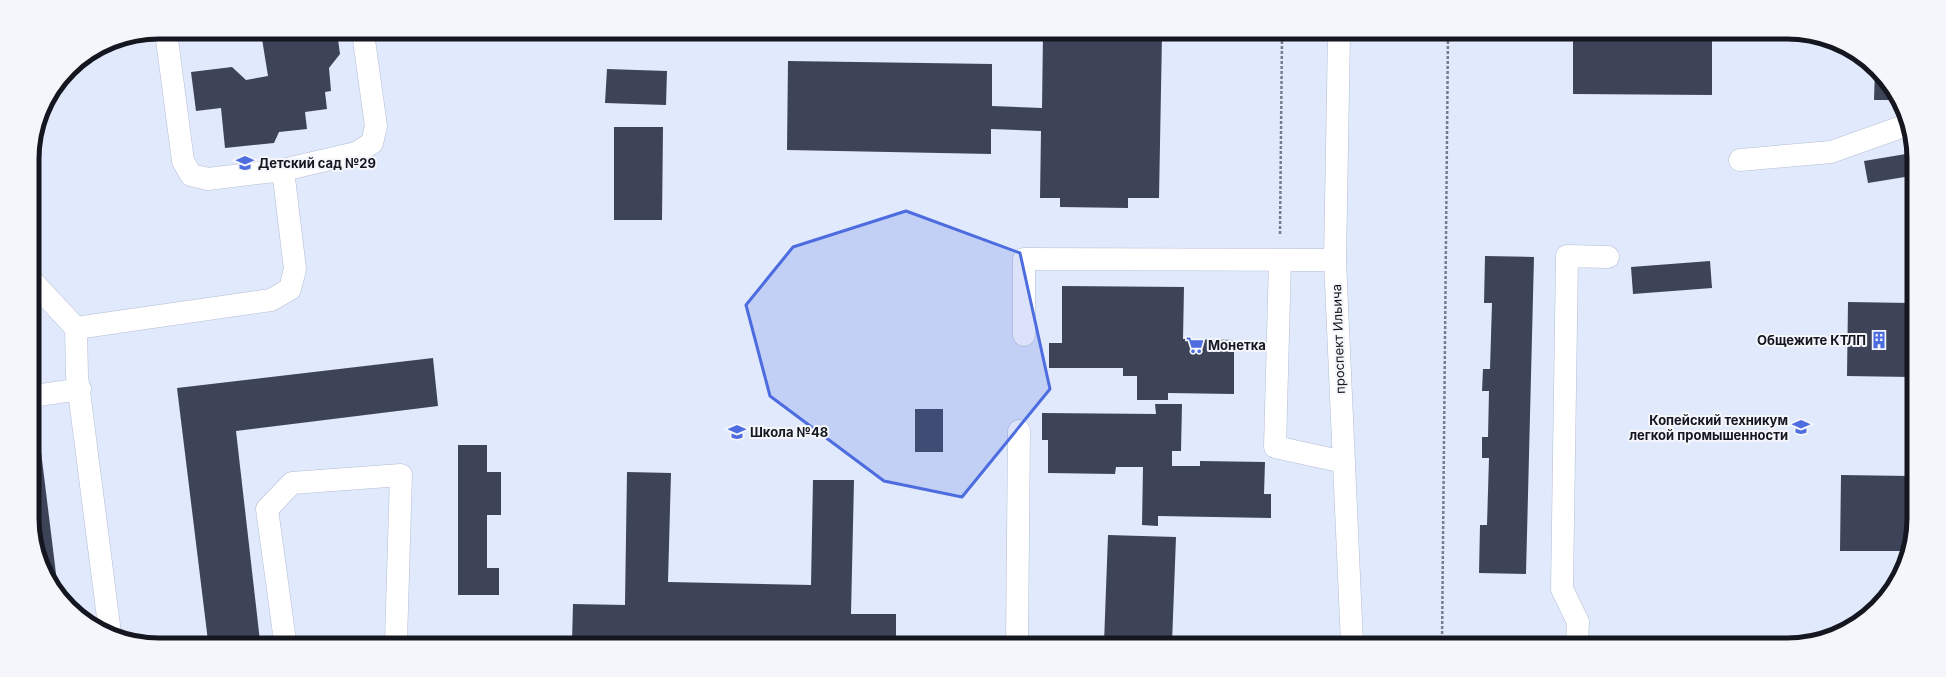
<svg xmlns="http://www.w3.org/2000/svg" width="1946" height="677" font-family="Inter,sans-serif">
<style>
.building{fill:#3d4458}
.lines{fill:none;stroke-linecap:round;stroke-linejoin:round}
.minor-casing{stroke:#b4bdd5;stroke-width:23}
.path{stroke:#777c8a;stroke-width:2.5;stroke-dasharray:3 2;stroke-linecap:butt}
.minor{stroke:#fff;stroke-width:22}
.marked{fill:#4c6ce0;fill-opacity:0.2;stroke:#4c6ce0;stroke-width:3;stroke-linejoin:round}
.labels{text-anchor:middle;stroke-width:4;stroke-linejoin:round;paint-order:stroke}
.poi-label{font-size:13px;font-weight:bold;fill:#14171f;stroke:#f4f6fb;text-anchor:start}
.street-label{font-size:13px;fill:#14171f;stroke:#f4f6fb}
.rim{fill:none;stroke:#14171f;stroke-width:5}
</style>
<rect width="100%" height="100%" fill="#e1e9fc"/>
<path class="building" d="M269 32H337L340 54 329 68 331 91 325 92 327 109 305 112 307 129 279 132 274 143 225 148 221 108 196 111 191 72 232 67 246 80 268 76 262 39 270 38Z
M1043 34 1162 35 1159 198H1128V208L1060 207V198H1040L1041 131 991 129V154L787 150 788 61 992 64V106L1042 108Z
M1573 36H1712V95L1573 94Z
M607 69 667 71 666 105 605 103Z
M1875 69 1882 75 1895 100H1874Z
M614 127H663L662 220H614Z
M1912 153 1911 176 1868 183 1864 161Z
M1485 256 1534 257 1526 574 1479 573 1480 525H1487L1489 458H1482V437H1488L1489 391H1482L1483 369H1490L1492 303H1484Z
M1710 261 1712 288 1633 294 1631 267Z
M1062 286 1184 287 1183 339 1234 340V394L1168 393V400H1137V376H1123V368H1049V343H1062Z
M1848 302 1911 303 1910 377 1847 376Z
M433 358 438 406 236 431 260 641H208L177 388Z
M1155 404H1182L1181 451H1172V466H1200V461L1265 462 1264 494H1271V518L1158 516V526L1142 525 1143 467H1116L1115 474 1048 473V440H1042V413L1156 414Z
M915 409H943V452H915Z
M34 419H37L58 590 34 543Z
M458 445H487V472H501V515H487V568H499V595H458Z
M627 472 671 473 668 582 811 585 813 480H854L851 614H896V643L572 642 573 604 625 605Z
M1841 475 1910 476V551H1840Z
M1108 535 1176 537 1172 643H1104Z"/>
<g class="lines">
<g class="minor-casing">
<path id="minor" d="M1339 35 1335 260 1352 644
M1740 160 1831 152 1907 125
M283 170 356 153 372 143 376 126 363 33
M1280 260 1275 447 1344 462
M33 282 76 328
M1024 335V259L1335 260
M34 396 80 389
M110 633 77 376 76 328 271 300 290 289 295 269 283 170 208 179 191 175 183 161 166 32
M285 641 267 509 292 483 401 475 396 641
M1017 643 1019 431
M1577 644 1578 622 1562 589 1567 256 1608 257"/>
</g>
<path class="path" d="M1280 234 1282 35
M1442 644 1448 35"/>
<use href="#minor" class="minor"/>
</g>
<path class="marked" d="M906 211 1020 253 1050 389 962 497 884 481 770 396 746 305 793 247Z"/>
<defs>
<g id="school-bare" transform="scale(1.38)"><path d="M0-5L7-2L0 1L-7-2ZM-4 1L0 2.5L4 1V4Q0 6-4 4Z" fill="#4c6ce0" stroke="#f4f6fb" stroke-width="2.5" paint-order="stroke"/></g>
<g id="building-bare" transform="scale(1.38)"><path d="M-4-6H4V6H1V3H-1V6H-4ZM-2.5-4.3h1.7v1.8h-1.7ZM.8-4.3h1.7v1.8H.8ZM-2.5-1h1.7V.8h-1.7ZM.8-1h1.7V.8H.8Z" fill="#4c6ce0" stroke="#f4f6fb" stroke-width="2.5" paint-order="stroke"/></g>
<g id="supermarket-bare" transform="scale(1.38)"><path d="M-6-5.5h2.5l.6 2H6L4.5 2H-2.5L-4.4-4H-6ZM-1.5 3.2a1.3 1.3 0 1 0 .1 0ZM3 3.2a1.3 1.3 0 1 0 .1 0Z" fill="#4c6ce0" stroke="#f4f6fb" stroke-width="2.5" paint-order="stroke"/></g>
<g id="university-bare" transform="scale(1.38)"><path d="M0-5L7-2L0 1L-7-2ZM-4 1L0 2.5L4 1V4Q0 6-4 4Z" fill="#4c6ce0" stroke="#f4f6fb" stroke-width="2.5" paint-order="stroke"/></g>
</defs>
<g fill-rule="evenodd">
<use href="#school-bare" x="245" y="163"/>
<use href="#building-bare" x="1879" y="340"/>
<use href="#supermarket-bare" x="1195" y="345"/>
<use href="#university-bare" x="1801" y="427"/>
<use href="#school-bare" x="737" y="432"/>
</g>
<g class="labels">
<g class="poi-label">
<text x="258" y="168">Детский сад №29</text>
<text x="1866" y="345" text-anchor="end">Общежите КТЛП</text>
<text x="1208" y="350">Монетка</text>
<text x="1788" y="425" text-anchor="end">Копейский техникум<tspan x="1788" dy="15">легкой промышенности</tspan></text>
<text x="750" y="437">Школа №48</text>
</g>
<g class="street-label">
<text transform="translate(1338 339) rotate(-92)" y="5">проспект Ильича</text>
</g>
</g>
<path d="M0 0H1946V677H0ZM159 39H1787A120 120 0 0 1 1907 159V518A120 120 0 0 1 1787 638H159A120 120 0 0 1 39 518V159A120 120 0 0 1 159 39Z" fill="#f4f6fb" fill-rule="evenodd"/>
<path class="rim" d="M159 39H1787A120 120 0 0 1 1907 159V518A120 120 0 0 1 1787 638H159A120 120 0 0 1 39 518V159A120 120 0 0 1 159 39Z"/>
</svg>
